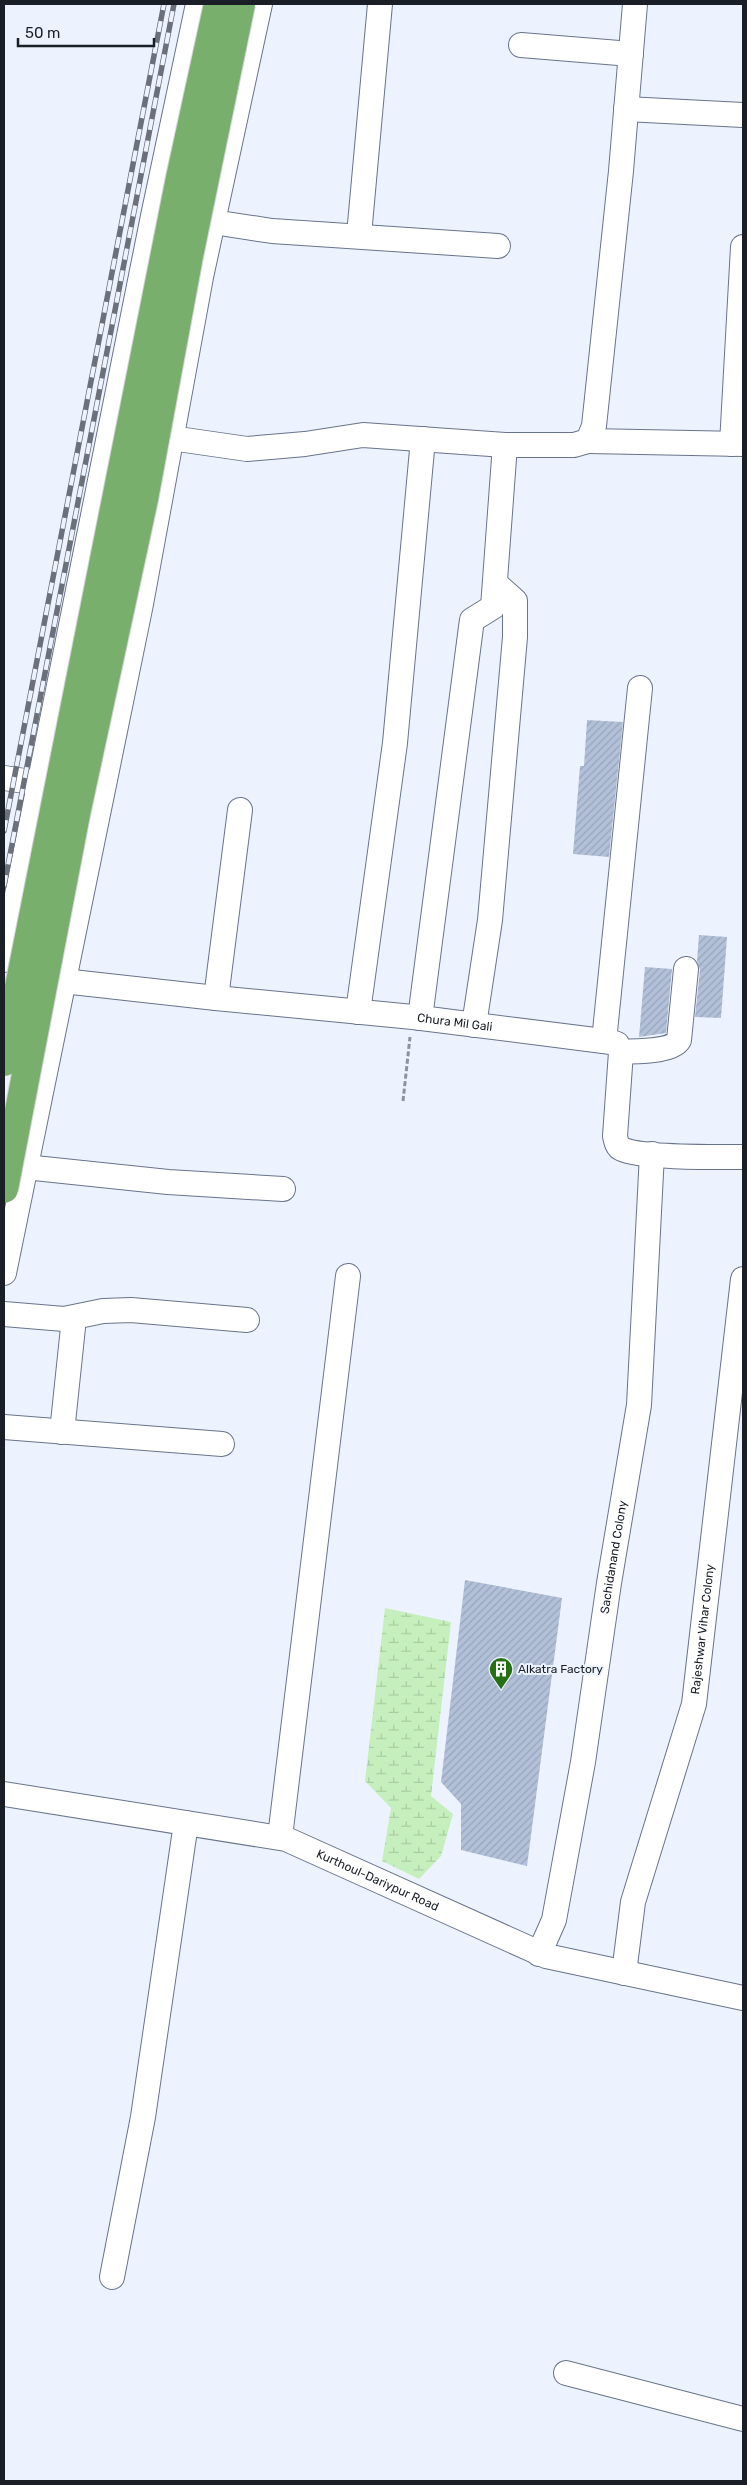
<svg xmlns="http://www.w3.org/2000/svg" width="747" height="2485" font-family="Rubik,sans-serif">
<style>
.wetland{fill:url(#wetland-marsh)}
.building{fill:url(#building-hatch)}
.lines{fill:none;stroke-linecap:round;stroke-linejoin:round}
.minor-casing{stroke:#68748b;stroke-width:26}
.path{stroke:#8c929c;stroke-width:3;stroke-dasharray:5 2.5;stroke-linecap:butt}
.minor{stroke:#fff;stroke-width:24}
.rail-casing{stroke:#6b707a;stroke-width:5.5}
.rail{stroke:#edf3fe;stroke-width:4;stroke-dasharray:11;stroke-linecap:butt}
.highway-bridge-casing{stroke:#d1d2d4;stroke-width:30;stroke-linecap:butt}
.highway-bridge{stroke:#78af6d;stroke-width:28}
.labels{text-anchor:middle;stroke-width:4;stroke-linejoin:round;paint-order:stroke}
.street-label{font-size:12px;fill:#191e27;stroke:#edf3fe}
.poi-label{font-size:12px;fill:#191e27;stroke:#edf3fe;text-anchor:start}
</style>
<defs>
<pattern id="wetland-marsh" width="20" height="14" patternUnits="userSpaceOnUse" patternTransform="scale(1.25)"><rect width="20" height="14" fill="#c5efbd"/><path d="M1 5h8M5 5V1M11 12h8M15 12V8" fill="none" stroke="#a9cca2"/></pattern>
<pattern id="building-hatch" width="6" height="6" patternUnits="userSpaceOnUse" patternTransform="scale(1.25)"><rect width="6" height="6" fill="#b2c0d9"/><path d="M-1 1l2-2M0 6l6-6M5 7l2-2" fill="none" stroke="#98a5ba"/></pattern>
</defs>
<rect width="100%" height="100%" fill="#edf3fe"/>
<path class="wetland" d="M385 1608 451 1622 431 1796 453 1814 441 1856 419 1879 382 1861 391 1808 365 1781Z"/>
<path class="building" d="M587 720 623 722 609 857 573 854 580 766H584Z
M699 935 727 937 721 1018 695 1017 700 970 697 961Z
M645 967 672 969 666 1033 639 1037Z
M465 1580 562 1598 527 1866 461 1850V1804L441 1782Z"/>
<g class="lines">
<g class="minor-casing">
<g id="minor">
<path d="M521 45 631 54"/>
<path d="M626 109 743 115"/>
<path d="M213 222 272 231 498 246"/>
<path d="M359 235 380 4"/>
<path d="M171 438 247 449 305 444 363 435 505 445H574L588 441 594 426 621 171 635 4"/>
<path d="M588 441 743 444"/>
<path d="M732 444 743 247"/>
<path d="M4 778 39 783"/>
<path d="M4 960 153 216 198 4"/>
<path id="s1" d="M63 981 216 998 413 1017 611 1042 617 1044 621 1052 615 1136C616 1141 617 1147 622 1149 639 1158 720 1157 743 1157"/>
<path d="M216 998 240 810"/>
<path d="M358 1012 395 743 423 439"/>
<path d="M420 1018 471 627 472 620 493 607 505 445"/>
<path d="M474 1025 490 920 515 637V601L495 583"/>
<path d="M604 1041 640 688"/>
<path d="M621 1052C635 1051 672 1052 679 1040L686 969"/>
<path d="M25 1167 168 1182 283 1189"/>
<path d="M4 1273 141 604 201 277 260 4"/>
<path d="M4 1314 64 1319 103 1311 131 1310 247 1320"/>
<path d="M4 1427 222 1444"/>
<path d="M62 1432 74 1318"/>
<path id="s2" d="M4 1794 286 1839 546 1956 743 1998"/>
<path d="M280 1837 348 1276"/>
<path id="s3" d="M539 1954 554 1920 583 1762 609 1583 639 1405 652 1154"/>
<path id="s4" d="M624 1973 633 1902 694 1704 743 1279"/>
<path d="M112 2277 143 2117 186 1823"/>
<path d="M566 2373 743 2419"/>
</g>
</g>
<path class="path" d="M403 1101 410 1037"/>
<use href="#minor" class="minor"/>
<g class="rail-casing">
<path id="rail" d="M4 831 164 4
M4 886 174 4"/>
</g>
<use href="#rail" class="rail"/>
<g class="highway-bridge-casing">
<path id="highway-bridge" d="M4 1062 180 178 218 4
M4 1189 76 814 144 499 189 256 241 4"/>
</g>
<use href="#highway-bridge" class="highway-bridge"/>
</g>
<defs>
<g id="building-pin" transform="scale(1.25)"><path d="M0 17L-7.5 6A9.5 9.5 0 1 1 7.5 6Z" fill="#257014" stroke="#edf3fe"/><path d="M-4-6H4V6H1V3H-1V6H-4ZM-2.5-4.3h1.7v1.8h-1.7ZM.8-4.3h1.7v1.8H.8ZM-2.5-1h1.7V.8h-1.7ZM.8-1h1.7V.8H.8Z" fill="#fff"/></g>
</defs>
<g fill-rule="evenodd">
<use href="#building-pin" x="501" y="1669"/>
</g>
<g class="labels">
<g class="street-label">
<text dy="4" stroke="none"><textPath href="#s1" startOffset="394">Chura Mil Gali</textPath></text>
<text dy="4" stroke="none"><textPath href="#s3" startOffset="405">Sachidanand Colony</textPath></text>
<text dy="4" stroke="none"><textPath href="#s4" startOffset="354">Rajeshwar Vihar Colony</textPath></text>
<text dy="4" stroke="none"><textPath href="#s2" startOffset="386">Kurthoul-Dariypur Road</textPath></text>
</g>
<g class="poi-label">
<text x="518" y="1673">Alkatra Factory</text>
</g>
</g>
<rect width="747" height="2485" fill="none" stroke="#191e27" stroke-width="10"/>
<path d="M18 38v8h136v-8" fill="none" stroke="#191e27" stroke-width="2.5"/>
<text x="25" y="38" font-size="15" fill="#191e27" stroke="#edf3fe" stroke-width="4" paint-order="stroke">50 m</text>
</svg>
